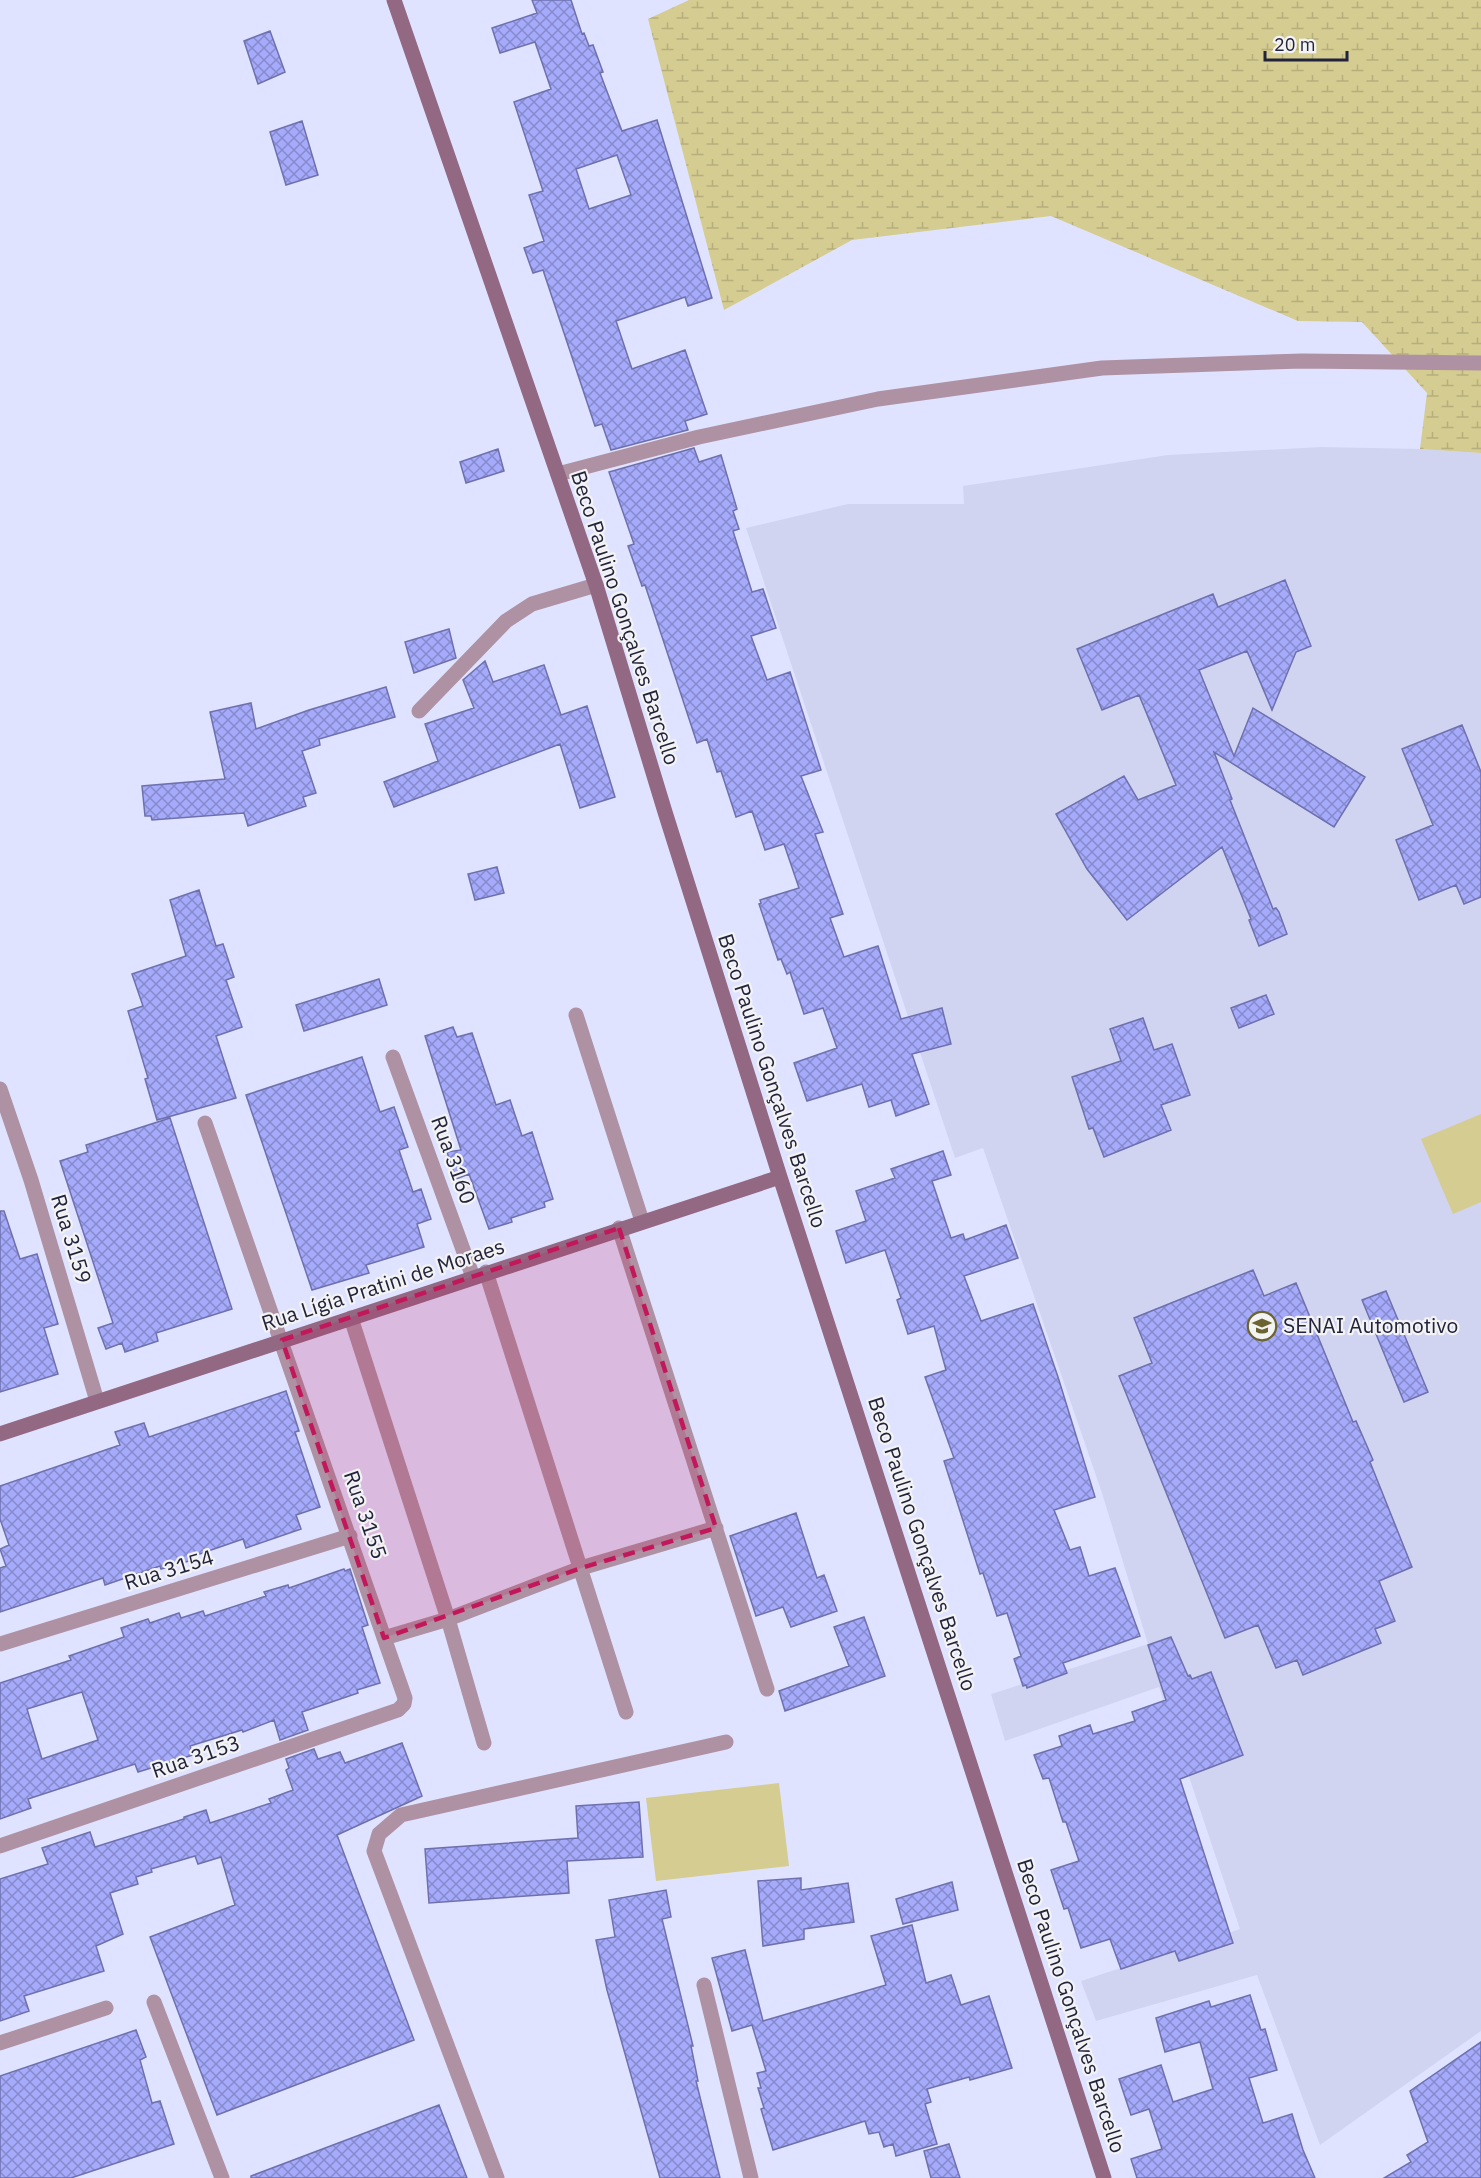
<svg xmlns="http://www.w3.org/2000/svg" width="1481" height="2178" font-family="'IBM Plex Sans',sans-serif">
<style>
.built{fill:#d1d4f1}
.wetland{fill:url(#wetland-marsh)}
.pitch{fill:#d4cc90}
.building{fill:url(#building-cross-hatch);stroke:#6e70ae;stroke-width:1.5;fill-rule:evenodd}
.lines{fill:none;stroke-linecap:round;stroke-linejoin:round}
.street{stroke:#ae91a3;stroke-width:15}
.secondary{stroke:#926883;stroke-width:15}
.marked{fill:#c2185b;fill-opacity:0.2;stroke:#c2185b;stroke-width:4.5;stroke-dasharray:12 8;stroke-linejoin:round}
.labels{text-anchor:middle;stroke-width:4.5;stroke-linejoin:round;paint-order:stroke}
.street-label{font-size:21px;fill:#22233c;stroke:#f3f3f3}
.poi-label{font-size:21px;fill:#22233c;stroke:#f3f3f3;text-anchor:start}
</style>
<defs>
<pattern id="wetland-marsh" width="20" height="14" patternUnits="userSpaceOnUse" patternTransform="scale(1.5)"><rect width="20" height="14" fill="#d4cc90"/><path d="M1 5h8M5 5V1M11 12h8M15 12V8" fill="none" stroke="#b6af7d"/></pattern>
<pattern id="building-cross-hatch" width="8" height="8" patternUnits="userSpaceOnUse" patternTransform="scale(1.5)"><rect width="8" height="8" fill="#a5aafa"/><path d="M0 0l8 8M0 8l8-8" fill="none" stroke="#868acc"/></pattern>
</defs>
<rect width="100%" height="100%" fill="#e0e3ff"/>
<path class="built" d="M1321 447 1420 449 1481 453V2031L1320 2145 1257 1975 1096 2021 1081 1981 1240 1929 1159 1687 1005 1741 991 1694 1148 1644 1102 1493 983 1148 955 1158 746 528 848 504H964L963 486 1168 455Z"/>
<path class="wetland" d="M689 0H1481V453L1420 449 1427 393 1362 322 1298 321 1051 216 852 240 724 310 648 19Z"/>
<path class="pitch" d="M1481 1114V1202L1453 1214 1421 1139Z
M779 1783 789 1866 656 1881 646 1798Z"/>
<path class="building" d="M532 0H571L582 34 584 33 589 46 593 45 603 72 600 73 622 131 657 120 712 298 688 306 685 297 616 321 632 369 685 350 707 414 685 421 688 430 611 450 602 424 595 426 543 270 533 273 524 248 544 241 529 195 543 191 514 102 551 89 535 42 500 53 492 28 537 13ZM617 155 631 195 589 209 576 169Z
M270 31 285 72 258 84 244 41Z
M302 121 318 175 286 185 270 132Z
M694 448 699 462 721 455 737 509 733 511 739 529 733 531 752 592 763 589 776 628 751 636 767 680 790 672 821 770 801 776 823 832 815 834 843 914 830 918 844 957 878 946 901 1019 942 1008 951 1044 912 1054 929 1104 896 1116 891 1100 869 1107 862 1084 807 1101 794 1063 837 1048 823 1008 804 1014 790 972 787 974 781 959 778 960 759 904 761 903 760 900 799 888 784 844 765 850 752 811 736 817 721 771 717 772 707 739 697 743 645 585 642 586 628 546 634 544 609 472Z
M498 449 504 471 466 483 460 462Z
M1285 580 1311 646 1296 652 1272 710 1247 651 1199 670 1234 756 1253 708 1365 777 1334 827 1214 752 1232 799 1230 800 1273 909 1276 908 1279 912 1287 934 1259 946 1249 920 1251 919 1222 847 1127 920 1087 869 1056 814 1124 776 1138 800 1176 785 1139 695 1102 710 1077 649 1213 594 1218 607Z
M449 629 456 658 414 673 405 642Z
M485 661 493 682 544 665 561 715 587 706 615 797 580 808 560 744 394 807 384 782 438 761 425 724 474 708 463 680Z
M386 687 395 717 319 739 320 745 302 751 316 793 303 797 306 806 248 826 244 813 152 820 151 816H145L142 786 225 779 210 712 251 703 256 729 309 710Z
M1462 725 1481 772V897L1464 904 1456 885 1419 900 1396 840 1433 825 1402 749Z
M497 867 504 893 475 900 468 874Z
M199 890 216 946 223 944 234 977 226 980 242 1027 216 1036 236 1098 157 1120 145 1079 148 1078 128 1011 143 1006 132 974 186 956 170 900Z
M379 979 387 1005 304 1031 296 1005Z
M1266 995 1274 1014 1239 1028 1231 1008Z
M1143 1018 1154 1050 1172 1044 1190 1095 1161 1105 1171 1130 1104 1157 1093 1128 1089 1129 1072 1077 1121 1061 1110 1029Z
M453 1027 457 1037 472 1033 496 1105 510 1100 522 1136 532 1132 553 1199 544 1202 545 1207 511 1218 512 1222 489 1229 469 1174 456 1179 447 1152 461 1150 425 1036Z
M362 1057 380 1112 394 1107 408 1147 399 1150 413 1192 421 1189 431 1219 417 1224 424 1247 366 1265 369 1273 312 1290 246 1095Z
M170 1118 232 1309 156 1333 158 1341 125 1352 122 1343 106 1349 98 1328 113 1323 60 1161 88 1152 86 1145Z
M943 1151 951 1175 932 1181 951 1238 963 1234 965 1240 1006 1225 1018 1258 964 1276 981 1321 1033 1304 1058 1377 1095 1497 1054 1510 1070 1550 1080 1547 1089 1576 1115 1568 1140 1636 1063 1663 1067 1673 1027 1688 1026 1685 1023 1686 1014 1659 1021 1656 1007 1613 997 1616 983 1573 980 1574 944 1461 954 1458 925 1377 946 1370 934 1326 908 1334 897 1300 901 1298 885 1250 846 1263 836 1231 866 1221 856 1191 895 1178 891 1169Z
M0 1211H4L20 1259 37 1254 58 1324 44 1328 58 1374 0 1392Z
M1253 1270 1264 1296 1296 1283 1353 1422 1356 1421 1373 1460 1370 1462 1412 1567 1379 1581 1395 1621 1375 1629 1381 1643 1303 1675 1297 1660 1276 1668 1258 1625 1225 1638 1119 1376 1152 1363 1134 1318Z
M1386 1291 1428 1392 1404 1402 1362 1300Z
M286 1391 299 1431 295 1432 320 1507 296 1515 301 1529 246 1548 243 1539 188 1558 189 1561 161 1569 160 1566 105 1585 103 1578 0 1612V1568L6 1566 0 1549 9 1545 0 1519V1486L120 1445 115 1432 144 1423 149 1437Z
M796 1513 817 1578 824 1575 837 1611 791 1627 783 1607 756 1616 730 1536Z
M344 1569 345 1571 350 1569 368 1625 362 1627 380 1683 357 1690 358 1693 302 1712 308 1730 280 1740 274 1720 243 1732 242 1730 190 1746 193 1755 138 1772 135 1764 28 1799 31 1808 0 1819V1683L71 1660 69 1656 124 1637 121 1628 148 1619 150 1623 179 1613 181 1618 203 1611 205 1616 266 1596 264 1592 288 1585 289 1588ZM82 1692 98 1740 42 1759 27 1709Z
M864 1617 885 1676 785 1711 779 1691 849 1666 834 1627Z
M1171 1637 1188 1676 1190 1675 1192 1679 1211 1672 1243 1755 1180 1779 1233 1943 1179 1961 1175 1951 1121 1969 1110 1939 1081 1948 1068 1908 1064 1909 1051 1870 1079 1861 1066 1822H1063L1049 1778 1043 1779 1034 1755 1062 1746 1059 1736 1090 1725 1093 1734 1135 1721 1132 1712 1166 1700 1148 1645Z
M402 1743 422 1796 337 1835 414 2040 217 2115 150 1937 235 1905 221 1857 198 1864 195 1856 151 1869 152 1872 136 1877 138 1884 110 1893 123 1934 96 1946 104 1971 24 1996 29 2011 0 2021V1879L48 1864 42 1848 90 1832 95 1847 184 1819V1817L206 1810 210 1823 271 1803 269 1799 293 1790 286 1770 289 1768 286 1759 314 1749 318 1759 340 1752 345 1763Z
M639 1802 643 1857 567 1861 569 1893 429 1903 425 1849 578 1838 576 1806Z
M801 1878V1890L848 1883 854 1922 804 1929V1939L763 1946 758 1881Z
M952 1882 958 1910 903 1924 896 1899Z
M666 1890 671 1917 662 1919 693 2046H691L698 2081H696L720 2178H660L607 1990 596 1940 615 1937 609 1900Z
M912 1925 926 1983 951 1975 961 2005 989 1996 1012 2068 970 2080 969 2077 927 2089 931 2102 925 2104 937 2144 896 2156 893 2144 884 2147 879 2132 869 2134 865 2121 773 2150 761 2109 764 2108 758 2088H761L757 2073 766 2071 752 2025 732 2031 712 1958 745 1950 763 2021 886 1985 871 1936Z
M1250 1995 1261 2030 1265 2029 1277 2070 1249 2078 1263 2123 1292 2114 1303 2150 1315 2178H1137L1131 2159 1162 2149 1149 2109 1131 2115 1119 2079 1161 2065 1173 2102 1213 2089 1200 2042 1165 2052 1156 2018 1209 2001 1211 2007Z
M136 2030 146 2057 140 2060 152 2103 160 2101 174 2144 71 2178H0V2076Z
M1481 2042V2178H1384L1411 2162 1407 2155 1428 2142 1410 2091Z
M439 2105 467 2178H251V2176Z
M949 2144 960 2178H931L924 2151Z"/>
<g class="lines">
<path class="street" d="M558 474 699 437 878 399 1102 368 1302 361 1481 363
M419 711 506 621 532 604 596 585
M576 1015 642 1221
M393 1057 473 1277
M0 1089 31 1180 97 1401
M619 1228 767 1689
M486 1272 626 1712
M351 1318 448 1619 484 1743
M384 1638 448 1619 581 1568 716 1528
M0 1644 350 1536
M0 1846 398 1710 404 1704 405 1698 205 1123
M704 1985 751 2178
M154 2002 222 2178
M0 2043 106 2008
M497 2178 374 1851 379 1834 401 1815 726 1742"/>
<path class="secondary" d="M394 0 596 585 665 812 780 1177 1104 2178
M0 1434 780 1177"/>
</g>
<path class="marked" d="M619 1228 716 1528 581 1568 384 1638 282 1340Z"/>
<defs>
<g id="university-ring" transform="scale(1.5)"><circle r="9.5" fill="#f3f3f3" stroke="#6b6430" stroke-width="1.5"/><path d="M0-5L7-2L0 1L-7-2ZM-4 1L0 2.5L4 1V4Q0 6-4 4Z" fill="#6b6430"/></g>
</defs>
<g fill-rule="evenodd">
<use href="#university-ring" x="1262" y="1326"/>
</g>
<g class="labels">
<g class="street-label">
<text transform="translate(625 618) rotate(72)" y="7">Beco Paulino Gonçalves Barcello</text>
<text transform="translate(772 1081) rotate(72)" y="7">Beco Paulino Gonçalves Barcello</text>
<text transform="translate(453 1160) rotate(70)" y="7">Rua 3160</text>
<text transform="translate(71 1239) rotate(73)" y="7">Rua 3159</text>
<text transform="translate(383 1285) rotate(-18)" y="7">Rua Lígia Pratini de Moraes</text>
<text transform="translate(365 1515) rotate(71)" y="7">Rua 3155</text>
<text transform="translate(922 1544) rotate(72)" y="7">Beco Paulino Gonçalves Barcello</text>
<text transform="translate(169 1570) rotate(-17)" y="7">Rua 3154</text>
<text transform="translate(196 1757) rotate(-19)" y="7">Rua 3153</text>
<text transform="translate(1071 2006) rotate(72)" y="7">Beco Paulino Gonçalves Barcello</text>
</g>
<g class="poi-label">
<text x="1283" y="1333">SENAI Automotivo</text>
</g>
</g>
<path d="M1265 51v9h82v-9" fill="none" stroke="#22233c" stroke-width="3"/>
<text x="1274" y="51" font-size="18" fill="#22233c" stroke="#f3f3f3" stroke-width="4.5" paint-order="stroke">20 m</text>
</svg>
